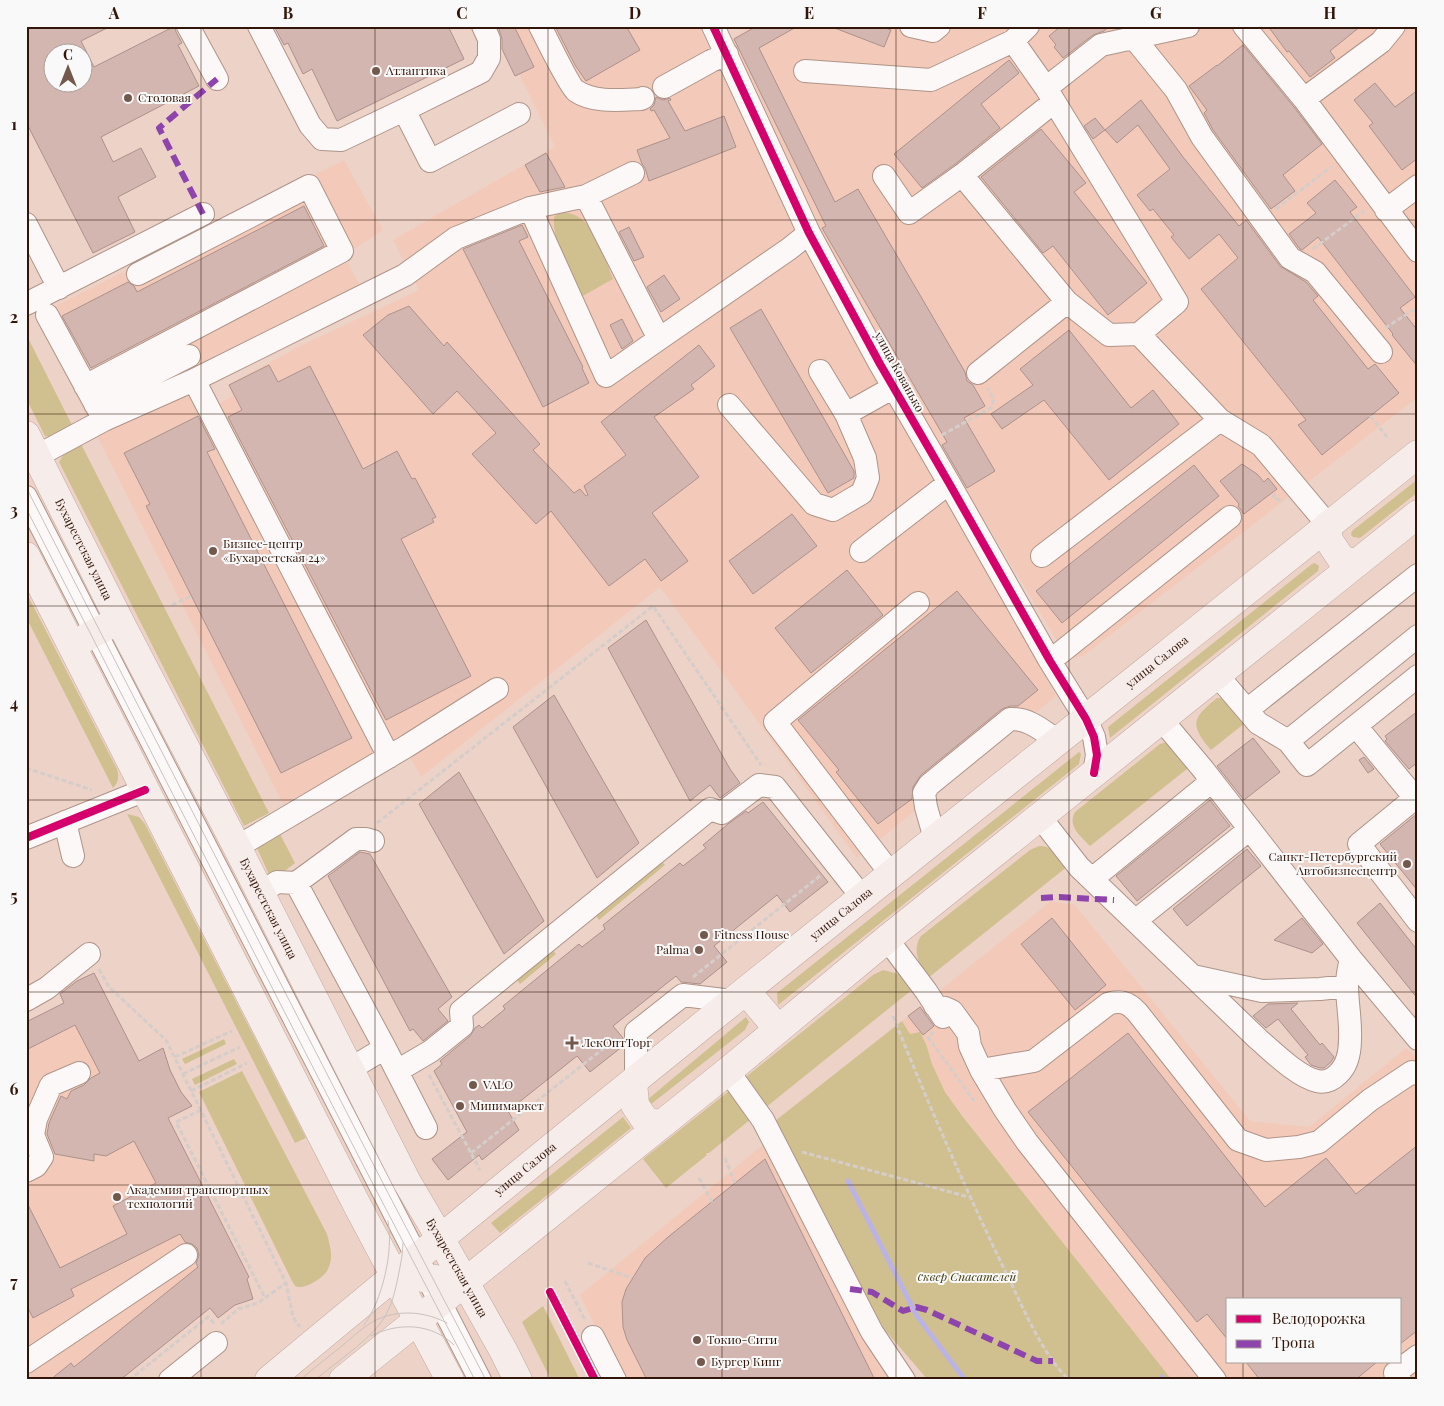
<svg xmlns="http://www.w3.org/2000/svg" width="1444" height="1406" font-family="'Playfair Display',serif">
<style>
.built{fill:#f3cab9;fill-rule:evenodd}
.green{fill:#d0c090}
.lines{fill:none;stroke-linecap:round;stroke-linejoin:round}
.stream{stroke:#bbb3e4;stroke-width:5}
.building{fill:#d3b6b0;stroke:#ac918c;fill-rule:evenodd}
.minor-casing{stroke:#ae9489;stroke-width:24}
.major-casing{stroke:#c1aaa0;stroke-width:29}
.path{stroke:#d5cdc9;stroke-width:3;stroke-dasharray:5 2.5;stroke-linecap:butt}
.minor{stroke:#fcf8f7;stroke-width:22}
.major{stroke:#f6ece9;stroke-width:28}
.tram{stroke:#c9c2be;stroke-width:1}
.quiet{stroke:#8e44ad;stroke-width:6;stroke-dasharray:12 6;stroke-linecap:butt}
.cycleway-casing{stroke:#f9f9f9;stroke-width:11}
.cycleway{stroke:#d6006c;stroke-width:8}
.grid{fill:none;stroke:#321609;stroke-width:1;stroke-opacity:0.55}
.poi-dot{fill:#73584c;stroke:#f9f9f9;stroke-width:2}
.labels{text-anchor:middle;stroke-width:4;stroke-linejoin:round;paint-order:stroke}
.poi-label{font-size:12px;fill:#321609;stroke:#f9f9f9;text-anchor:start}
.street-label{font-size:12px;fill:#321609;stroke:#f9f9f9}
.park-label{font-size:12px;font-style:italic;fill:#403c0c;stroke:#f9f9f9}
.neatline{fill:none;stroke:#321609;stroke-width:2}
.grid-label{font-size:16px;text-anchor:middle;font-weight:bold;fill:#321609}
</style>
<rect width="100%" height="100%" fill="#edd2c7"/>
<path class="built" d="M495 26H699L805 251 1035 654 1056 696 857 858 660 587 421 777 402 742 283 804 36 316 344 160 383 230 344 256 362 289 185 380 202 412 233 396 228 385 298 347 419 290 393 240 555 147Z
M751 26H1418V397L1083 656 1068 659 939 445 826 240 731 39Z
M1051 901 1075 905 1250 1121 1309 1127 1406 1048 1418 1059V1380H1172L963 1117 927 1067 902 1021ZM1228 1300H1400V1362H1228Z
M94 973 139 1061 164 1048 170 1070 181 1092 193 1105 168 1118 249 1277 247 1279 253 1299 235 1305 218 1318 211 1307 120 1380H26V1022L64 1003 58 990Z
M765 1143 899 1380H621L580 1295Z"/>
<path class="green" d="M560 212C594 212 602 253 613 279L581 297C571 274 552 243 554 217Z
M26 334 74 429 57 438 45 436 26 398Z
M81 444 269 813 244 826 59 462 64 454Z
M1418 479V492L1360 538 1353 537 1351 535 1352 531Z
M1315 563 1319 566 1318 571 1110 738 1108 727 1312 564Z
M26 592 117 769C119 777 119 782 113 788L26 617Z
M1217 698H1224L1245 723 1211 750C1190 725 1191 719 1217 698Z
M1167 742 1192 765 1090 846C1081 836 1067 827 1075 812L1160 744Z
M1079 752 1081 754 1079 764 778 1005 777 993Z
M127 814 139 817 145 824 306 1138 295 1143Z
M280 834 295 863 272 881 257 848Z
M1039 846C1052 845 1059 857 1068 866L928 978C920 966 911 950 921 936L1030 850Z
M659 858 665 865 599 920 593 912Z
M550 947 556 954 520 984 514 976Z
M883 970 899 974 913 989 765 1108 747 1081V1076L873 975Z
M746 1017 749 1022 745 1030 650 1105 647 1100Z
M902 1021 910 1034 920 1032 926 1044 932 1064 945 1092 963 1117 1172 1380H928L884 1329 775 1121Z
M224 1039 226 1044 185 1064 182 1059Z
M234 1059 237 1064 195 1085 192 1079Z
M242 1071 327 1234C330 1246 334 1258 328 1269 325 1277 304 1291 295 1286 295 1285 291 1280 291 1279L199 1092Z
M729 1091 751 1119 709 1153H706L707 1155 666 1188 643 1159Z
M623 1117 631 1128 500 1233 491 1223Z
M543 1306 580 1380H551L522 1322Z"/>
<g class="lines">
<path class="stream" d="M848 1181 917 1316 965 1380
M1159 1380 1162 1377"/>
</g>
<path class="building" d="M26 26H111L81 41 94 67 175 26 176 32 182 43 178 45 199 86 101 137 113 162 141 148 156 177 118 197 135 232 93 253 26 122ZM52 52H82V82H52Z
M274 26H448L464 59 337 121 312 69 303 74 288 43 284 45Z
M498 26H514L534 67 515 76 502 49V39Z
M555 26H626L640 50 586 81 575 65Z
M757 26H798L759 48 835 202 858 189 965 372 967 381 973 385 985 406 964 418 995 471 967 488 942 445 947 442 822 228 826 226 734 39Z
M832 26H880L891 30 884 47 832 27Z
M1061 26H1110L1104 31 1093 35 1063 58 1054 47 1056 45 1049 36Z
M1268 26H1361L1330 51 1335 58 1310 77 1289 51 1287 52Z
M1243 45 1294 107 1322 144 1283 175 1295 191 1271 209 1213 130 1204 113 1207 110 1189 86 1217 65V66Z
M1009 60 1019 73 981 104 1000 128 954 165 922 188 894 154Z
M1375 83 1395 107 1418 90V158L1402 170 1369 126 1373 123 1354 100Z
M656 97 663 100 670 98 671 100 668 101 685 131 724 116 736 147 649 181 645 168 642 164 637 150 670 138 654 110 651 111 650 109 654 105Z
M1141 100 1183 157 1239 226 1246 220 1280 266 1306 282 1318 296 1313 300 1368 369 1375 364 1399 393 1322 455 1298 425 1306 420 1201 289 1238 258 1219 234 1189 259 1171 237 1174 235 1153 209 1150 211 1137 195 1170 169 1138 125 1117 143 1105 130Z
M1095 118 1105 130 1093 139 1084 126Z
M1041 129 1086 183 1074 192 1147 283 1108 315 1053 246 1043 253 981 177Z
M546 153 565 187 540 192 525 165Z
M1335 180 1357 207 1350 212 1415 297 1400 308 1418 331V367L1392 335 1393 334 1318 237 1302 250 1299 248 1289 234 1316 213 1307 203Z
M304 206 324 246 91 368 62 316 128 282 134 286 137 292Z
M522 225 528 237 519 241 583 367 582 368 589 383 543 407 463 249Z
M629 227 644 257 634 261 619 232Z
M664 275 680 299 661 312 647 287Z
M409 306 444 346 447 342 540 444 533 450 574 493 580 489 586 496 588 495 584 486 626 455 601 422 699 345 715 366 691 385 694 389 654 417 699 477 652 513 688 561 661 581 645 559 609 586 551 511 536 524 472 454 496 433 457 391 433 414 363 335 388 315Z
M761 309 854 471V478L828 493 730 328Z
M622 319 633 341 622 349 610 325Z
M1069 330 1131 408 1153 390 1179 424 1109 480 1044 400 1002 429 991 414 1033 385 1020 369Z
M269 365 278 382 310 366 363 469 397 451 412 479 415 478 436 517 432 519 434 522 401 539 471 676 386 720 228 417 242 410 229 385Z
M198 416 215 449 207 452 352 738 281 773 146 506 150 504 124 453Z
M1242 464 1257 474 1264 482 1268 478 1277 489 1244 514 1238 506 1239 504 1220 481Z
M1194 465 1219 496 1062 623 1036 591Z
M792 514 817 546 753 594 729 561Z
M847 570 883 615 811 673 775 628Z
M957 591 1038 690 1018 706H1010L1002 709 921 775 913 787 912 799 878 824 836 772 839 770 798 720Z
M646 620 730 769 740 783 720 798 710 785 690 801 608 648Z
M554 695 639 843 597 878 513 727Z
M1418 711V762L1409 769 1385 741 1387 739 1385 736Z
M1253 738 1280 772 1244 800 1217 766Z
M1364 757 1374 769 1368 773 1359 760Z
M459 772 544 921 504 954 419 804Z
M1210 800 1230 826 1137 901 1116 876Z
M763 802 828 882 790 912 777 895 714 946 727 962 700 984 681 982 676 976 613 1026 623 1038V1046L590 1072 577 1056 508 1111 519 1130 482 1160 479 1155 448 1180 432 1159 467 1132 434 1071 442 1064 440 1061 470 1036 475 1028 479 1025 482 1028 505 1009 503 1006 579 944 582 947 605 929 603 925 680 863 683 866 706 848 703 845 728 824 746 811 748 813Z
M1418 813V891L1380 844Z
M1247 849 1261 866 1187 926 1173 909Z
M360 852 370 854 452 997 438 1009 448 1021 423 1041 413 1029 410 1031 328 876Z
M1380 903 1418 951V999L1357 923Z
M1052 918 1106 985 1075 1010 1021 944Z
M1302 918 1323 944 1312 953 1274 940Z
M94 973 139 1061 163 1048 170 1070 181 1092 192 1106 168 1118 249 1277 247 1279 253 1299 235 1305 218 1318 210 1308 120 1380H50L71 1363 74 1367 198 1267 196 1263 199 1255 197 1248 192 1244 185 1242 180 1234 71 1289 74 1296 33 1318 26 1304V1201L60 1268 127 1234 113 1206 156 1183 134 1141 106 1156 94 1154V1161L55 1154 47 1134 49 1123 61 1096 67 1099 71 1091 84 1085 91 1078 100 1073 75 1025 26 1050V1022L64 1003 60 994 77 981Z
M1298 1003 1291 1009 1320 1045 1322 1043 1334 1057 1331 1062 1324 1068H1320L1311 1065 1305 1057 1308 1055 1278 1019 1266 1028 1253 1016 1268 1004Z
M920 1007 934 1026 923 1035 908 1016Z
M1128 1033 1265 1207 1326 1158 1356 1194 1418 1145V1330L1400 1344V1300H1228V1340L1207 1314 1197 1322 1028 1112Z
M765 1159 875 1380H647L627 1340 623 1327 622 1302 626 1289 645 1258 668 1237Z
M1246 1362H1377L1355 1380H1260Z"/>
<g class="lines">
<g class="minor-casing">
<path id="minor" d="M188 26 217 79
M259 26 310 125 322 139 341 140 404 110 481 72 489 58V39L483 26
M540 26C545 36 570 87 576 91 594 103 620 100 641 99L643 98
M713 26 809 233 880 364 949 483 1050 661 1086 719 1094 737 1097 755 1094 773
M911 26 933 31 939 26
M1188 26 1101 45 1046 88 1177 302 1139 334 1220 420 1261 445 1328 525
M1244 26 1304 99 1418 251
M1134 38 1176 90 1202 137 1290 258 1315 272 1381 352
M1013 41 1028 26
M805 71 931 80 1013 41 1046 88
M664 87 711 61 727 54
M1304 99 1381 42 1394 26
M404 110 430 161 519 114
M962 175 1067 302 1109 335 1139 334
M884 176 909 213 962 175 1054 102
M530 208 606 376 659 339 586 196
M1386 210 1418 186
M26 224 59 288
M26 304 203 214
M47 315 104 420
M659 339 789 249 809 233
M978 373 1067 302
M194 380 389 757
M85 386 342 251 309 186 138 274
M95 404 189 356
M729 405 814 504 833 510 862 493 868 478 865 458 846 414 820 371
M846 414 894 387
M37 456 104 420 194 380 405 275 456 238 530 208 586 196 633 173
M26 497 480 1380
M861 551 949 483
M1042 556 1220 420
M1050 661 1230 517
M1217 675 1258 723 1288 741 1418 636
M1247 710 1418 575
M1161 719 1202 768 1351 959 1418 1039
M1356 726 1415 798 1359 844 1418 921
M1288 741 1307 765 1418 676
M1040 817 1079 867 1258 1039C1272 1051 1298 1077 1317 1081 1325 1083 1332 1080 1338 1074 1348 1065 1350 1052 1350 1039 1351 1021 1347 1003 1347 985 1347 976 1349 967 1351 959
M65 822 73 856
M26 838 145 790
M935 839 926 807 924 793 929 785 1010 719C1029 718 1043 731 1058 741
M237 847 407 746 497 689
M891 874 775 722 918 603
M1092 879 1212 781
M296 883 385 1048
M260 893 277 882 296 883 356 839H366L373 841
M1135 921 1250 829
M887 939 926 991 943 1017
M1193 976 1262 991 1320 989 1347 986
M26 1000 47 988 89 954
M935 1006 945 1008 952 1011 968 1033 970 1046 981 1070 1005 1110 1027 1142 1215 1380
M350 1069 385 1048 426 1128
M981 1070 1034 1061 1108 1004C1120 1000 1128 1002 1137 1012L1238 1140 1266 1150 1299 1147 1319 1142 1370 1100 1412 1072 1418 1074
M397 1071 431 1051 462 1026 461 1011 710 809 722 813 759 785 775 787 862 897
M728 1071 763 1120 872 1332 904 1380
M636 1079V1032L683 995 732 1001
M26 1171 36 1166 42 1157 33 1135 36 1119 51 1085 79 1073
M593 1337 615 1380
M26 1362 186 1255
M170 1380 216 1343
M1400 1380 1395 1373 1418 1356"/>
</g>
<g class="major-casing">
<g id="major">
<path id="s1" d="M26 435 119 620 237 847 407 1182 440 1238 503 1350 518 1380"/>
<path d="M1328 525V539L1342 560 1356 563"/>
<path d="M26 556 357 1205 450 1380"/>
<path d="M72 645 119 620"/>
<path d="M746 991 778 1029"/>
<path d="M633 1082 635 1105 645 1120 660 1125"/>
<path d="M395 1275 464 1282"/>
<path id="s2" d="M269 1380C647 1065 1034 761 1418 454"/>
<path d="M343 1380 728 1071 887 939 1418 514"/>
</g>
</g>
<path class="path" d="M26 136 32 133
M1276 209 1331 167
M1313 249 1364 211
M1385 328 1418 307
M1370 416 1387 437
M942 435 991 408 994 399 987 388
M1276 494 1274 495 1273 498 1283 501
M172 605 191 596
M26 768 92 790
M377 823 653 606 761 765
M99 969 109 987 166 1040 286 1283 293 1317 300 1327
M693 977 821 875
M893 1016C928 1104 966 1190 1007 1275 1024 1309 1042 1354 1069 1380
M934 1032 928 1037 974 1101
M175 1057 232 1031
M183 1074 240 1047
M429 1075 480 1170
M191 1091 247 1063
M201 1110 176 1122 265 1298
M802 1152 969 1197
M471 1153 618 1037
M725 1158 735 1183
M699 1178 712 1202
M588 1263 632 1278
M565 1281 585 1320
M550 1292 574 1339
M221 1324 238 1309 258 1303 286 1283
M129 1380 208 1317 216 1325"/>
<use href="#minor" class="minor"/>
<use href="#major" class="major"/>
<path class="tram" d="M26 487 387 1191 486 1380
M26 508 361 1161 475 1380
M364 1325C382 1301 394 1251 388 1221
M371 1336C398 1322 432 1323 454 1345
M300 1380C314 1368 328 1357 342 1346 351 1338 359 1331 369 1324 392 1309 423 1310 447 1323
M315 1380C335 1363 371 1339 384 1318 392 1305 395 1292 398 1277 400 1266 403 1255 403 1243"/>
<path class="quiet" d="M203 214 159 128 217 79
M1041 898 1059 897 1114 900
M850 1289 872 1292 903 1311 916 1307 927 1310 1037 1361H1053"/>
<g class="cycleway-casing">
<path id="cycleway" d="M713 26 809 233 880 364 949 483 1050 661 1086 719 1094 737 1097 755 1094 773
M26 838 145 790
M550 1292 595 1380"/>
</g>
<use href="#cycleway" class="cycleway"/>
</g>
<path class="grid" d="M201 26V1380M375 26V1380M548 26V1380M722 26V1380M896 26V1380M1069 26V1380M1243 26V1300M26 220H1418M26 414H1418M26 606H1418M26 800H1418M26 992H1418M26 1185H1418M1243 1362V1380"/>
<g class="poi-dot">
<circle cx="376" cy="71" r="5"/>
<circle cx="128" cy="98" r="5"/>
<circle cx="213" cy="551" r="5"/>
<circle cx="1407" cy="864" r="5"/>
<circle cx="704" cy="935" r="5"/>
<circle cx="699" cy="950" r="5"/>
<path d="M569.5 1035.5h5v5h5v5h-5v5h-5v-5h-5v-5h5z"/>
<circle cx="473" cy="1085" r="5"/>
<circle cx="460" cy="1106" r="5"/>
<circle cx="117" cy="1197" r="5"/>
<circle cx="697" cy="1340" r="5"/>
<circle cx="701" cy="1362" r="5"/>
</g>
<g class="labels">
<g class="poi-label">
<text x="386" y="75">Атлантика</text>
<text x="138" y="102">Столовая</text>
<text x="223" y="548">Бизнес-центр<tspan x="223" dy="14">«Бухарестская 24»</tspan></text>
<text x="1397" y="861" text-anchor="end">Санкт-Петербургский<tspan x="1397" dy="14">Автобизнесцентр</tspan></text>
<text x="714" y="939">Fitness House</text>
<text x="689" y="954" text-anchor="end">Palma</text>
<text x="582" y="1047">ЛекОптТорг</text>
<text x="483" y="1089">VALO</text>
<text x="470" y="1110">Минимаркет</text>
<text x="127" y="1194">Академия транспортных<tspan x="127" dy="14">технологий</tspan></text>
<text x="707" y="1344">Токио-Сити</text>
<text x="711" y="1366">Бургер Кинг</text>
</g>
<g class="street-label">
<text transform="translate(899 372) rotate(61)" y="4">улица Кованько</text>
<text dy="4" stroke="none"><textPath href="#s1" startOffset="128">Бухарестская улица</textPath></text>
<text dy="4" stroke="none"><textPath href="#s2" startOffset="1142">улица Салова</textPath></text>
<text dy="4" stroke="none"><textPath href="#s1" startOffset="532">Бухарестская улица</textPath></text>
<text dy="4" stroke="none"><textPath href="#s2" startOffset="738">улица Салова</textPath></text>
<text dy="4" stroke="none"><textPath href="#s2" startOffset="332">улица Салова</textPath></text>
<text dy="4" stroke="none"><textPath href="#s1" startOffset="938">Бухарестская улица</textPath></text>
</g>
<g class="park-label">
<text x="967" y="1281">cквер Спасателей</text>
</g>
</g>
<rect width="1444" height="1406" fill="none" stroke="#f9f9f9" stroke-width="55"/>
<rect x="1226" y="1298" width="175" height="65" fill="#f9f9f9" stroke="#a99e99"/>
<rect x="1236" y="1315" width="25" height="8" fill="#d6006c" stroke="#a99e99"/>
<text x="1272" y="1324" font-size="15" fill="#321609">Велодорожка</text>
<rect x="1236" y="1340" width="25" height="8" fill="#8e44ad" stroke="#a99e99"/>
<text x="1272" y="1348" font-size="15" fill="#321609">Тропа</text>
<g transform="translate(68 68)"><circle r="24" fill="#f9f9f9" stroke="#a99e99"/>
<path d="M0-4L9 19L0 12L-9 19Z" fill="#73584c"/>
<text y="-8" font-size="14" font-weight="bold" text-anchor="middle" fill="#321609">С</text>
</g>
<rect x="28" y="28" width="1388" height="1350" class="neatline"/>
<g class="grid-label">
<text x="114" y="19">A</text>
<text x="288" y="19">B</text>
<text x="462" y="19">C</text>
<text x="635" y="19">D</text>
<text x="809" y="19">E</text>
<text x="982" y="19">F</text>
<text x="1156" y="19">G</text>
<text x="1330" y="19">H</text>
<text x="14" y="130">1</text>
<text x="14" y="323">2</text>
<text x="14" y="516">3</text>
<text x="14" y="709">4</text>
<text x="14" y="902">5</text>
<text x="14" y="1095">6</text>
<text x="14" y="1288">7</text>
</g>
</svg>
